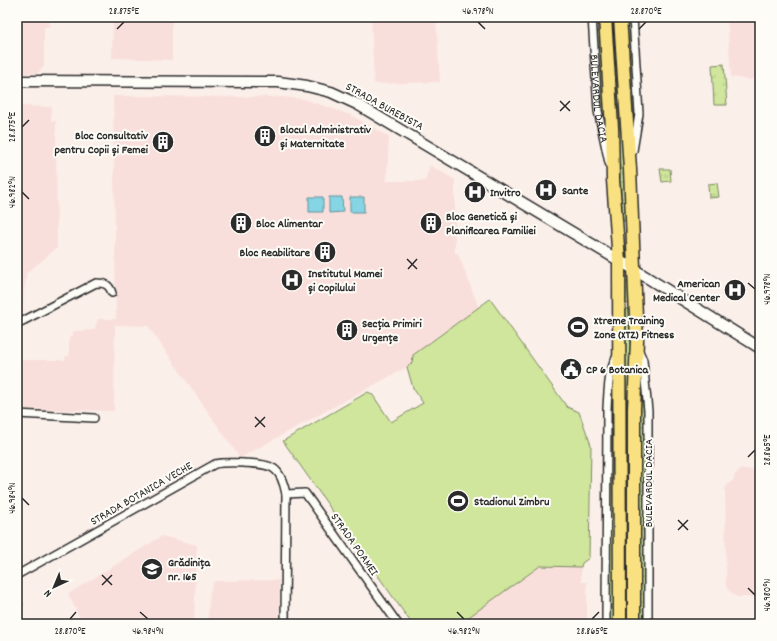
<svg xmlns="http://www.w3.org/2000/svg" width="777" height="641" font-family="Dekko,sans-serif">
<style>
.built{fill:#f9dfdb}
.grass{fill:url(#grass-dots);stroke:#7d8864}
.park{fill:url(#park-tufts);stroke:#7d8864}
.pitch{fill:#cfe69c;stroke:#7d8864}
.water{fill:#86d5e4;stroke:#62919a}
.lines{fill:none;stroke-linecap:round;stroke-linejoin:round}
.minor-casing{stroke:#2b2b2b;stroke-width:10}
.secondary-casing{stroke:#2b2b2b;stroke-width:13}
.primary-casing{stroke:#2b2b2b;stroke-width:15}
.minor{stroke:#fdfcf7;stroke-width:7}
.secondary{stroke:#fdfcf7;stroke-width:10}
.primary{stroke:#f9e181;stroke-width:12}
.ticks{fill:none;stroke:#2b2b2b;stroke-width:1.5}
.labels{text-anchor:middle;stroke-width:4;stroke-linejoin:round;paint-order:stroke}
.street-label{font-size:12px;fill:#2b2b2b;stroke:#fdfcf7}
.poi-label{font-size:12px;font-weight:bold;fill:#2b2b2b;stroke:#fdfcf7;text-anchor:start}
.neatline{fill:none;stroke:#2b2b2b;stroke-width:1.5}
.ticks-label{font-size:10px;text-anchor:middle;fill:#2b2b2b}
</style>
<defs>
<pattern id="grass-dots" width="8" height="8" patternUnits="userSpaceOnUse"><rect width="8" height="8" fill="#cfe69c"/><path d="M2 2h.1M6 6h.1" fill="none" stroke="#b2c587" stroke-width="1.8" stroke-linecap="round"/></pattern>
<pattern id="park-tufts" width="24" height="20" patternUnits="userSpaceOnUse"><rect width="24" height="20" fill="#cfe69c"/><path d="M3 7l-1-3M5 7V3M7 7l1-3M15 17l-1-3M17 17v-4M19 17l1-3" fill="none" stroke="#b2c587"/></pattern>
</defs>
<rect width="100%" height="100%" fill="#fbefea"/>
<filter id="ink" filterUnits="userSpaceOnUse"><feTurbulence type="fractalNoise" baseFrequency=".025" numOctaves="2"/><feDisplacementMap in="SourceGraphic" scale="8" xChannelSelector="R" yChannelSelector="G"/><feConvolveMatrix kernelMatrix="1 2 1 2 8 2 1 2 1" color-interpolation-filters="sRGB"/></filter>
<g filter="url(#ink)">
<path class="built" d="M17 17H49L50 26 44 27V66L38 73H23L17 70Z
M113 17H172V60L112 58Z
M371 17H436L440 82 374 84Z
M727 17H760V73L752 80 731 77Z
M113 96 282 97 304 99 351 115 389 137 387 181H425L430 165 455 180V253H458L479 308 413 355 412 363 407 367 240 458 148 326 115 325 114 411 17 409V360H65L66 356H69V337L73 336V331L94 330 98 319H116Z
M17 106 52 107 51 121H56L57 248 27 273 24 289 23 317 17 320Z
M740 469 760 470V597H736L726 587 725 488 729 483 733 481 734 476Z
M162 536 197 545 194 624H83L68 594Z
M540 566 581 567V582H587V624H459Z
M279 580V624H207L210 591 214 581Z
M17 597 24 602 25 605 22 612 17 618Z"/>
<path class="grass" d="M631 29 635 98 633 122 626 30Z
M616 30 627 221H623L612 31Z
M601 31 606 124 601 108 596 32Z
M628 281 630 303 626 304V282Z
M626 309H630L629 624H625Z
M641 389 644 411V624H639L640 390Z
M614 390V624H609L610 416Z"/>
<path class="park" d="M724 64 727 105H714L712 65Z
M660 169H670L671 181 662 182Z
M717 183 719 197 709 198 708 184Z"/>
<path class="pitch" d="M490 299 567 407 579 412 591 445 589 558 582 563 581 567 540 566 459 624H412L283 441 368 392 372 394 391 422 423 403 413 388 407 367 412 363 413 355Z"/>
<path class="water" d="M309 197H323V212H309Z
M329 197H342L343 212 329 213Z
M350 197H364V212H350Z"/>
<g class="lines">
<g class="minor-casing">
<g id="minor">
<path id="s1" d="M592 17 598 111 609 163"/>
<path d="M633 151 639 114 633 17"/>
<path d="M17 324 96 283C105 283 109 284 112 293"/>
<path d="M639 351 643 360 648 411V624"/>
<path d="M17 414 94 418"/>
<path d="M286 494 305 493 398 624"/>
<path d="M17 575 215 464C225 462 234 463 244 463 271 465 280 464 286 494L285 624"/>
<path d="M606 624 607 409C608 392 608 371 617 356"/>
</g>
</g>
<g class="secondary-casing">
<path id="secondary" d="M17 81 278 82 307 86 331 92 357 104 635 270 760 348"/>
</g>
<g class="primary-casing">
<path id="primary" d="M605 17 612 128 613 180 619 261 620 624
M620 17 630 169 637 341 634 409V624"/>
</g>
<use href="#minor" class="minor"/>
<use href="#secondary" class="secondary"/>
<use href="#primary" class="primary"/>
</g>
</g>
<path class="ticks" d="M478 22 485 29M117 29 124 22M639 29 646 22M560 101 570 111M560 111 570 101M22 127 29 120M22 192 29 199M407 259 417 269M408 269 417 259M748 283 755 289M255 417 265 427M255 427 265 417M748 457 755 450M22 498 29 505M678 520 688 530M678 530 688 520M102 575 112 585M102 585 112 575M748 588 755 595M140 612 148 619M457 612 464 619M70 619 76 612M592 619 599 612"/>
<defs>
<g id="building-disc" transform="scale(1.15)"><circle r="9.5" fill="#2b2b2b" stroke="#fdfcf7"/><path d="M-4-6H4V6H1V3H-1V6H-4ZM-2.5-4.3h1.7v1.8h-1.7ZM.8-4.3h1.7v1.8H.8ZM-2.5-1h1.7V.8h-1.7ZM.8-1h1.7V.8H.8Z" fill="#fff"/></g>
<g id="hospital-disc" transform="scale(1.15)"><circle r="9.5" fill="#2b2b2b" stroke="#fdfcf7"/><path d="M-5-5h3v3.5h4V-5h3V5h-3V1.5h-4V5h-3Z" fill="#fff"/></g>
<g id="stadium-disc" transform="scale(1.15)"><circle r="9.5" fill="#2b2b2b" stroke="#fdfcf7"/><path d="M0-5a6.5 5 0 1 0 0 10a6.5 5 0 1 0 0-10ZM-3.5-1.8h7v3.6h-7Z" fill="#fff"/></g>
<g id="civic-disc" transform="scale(1.15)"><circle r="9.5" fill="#2b2b2b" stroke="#fdfcf7"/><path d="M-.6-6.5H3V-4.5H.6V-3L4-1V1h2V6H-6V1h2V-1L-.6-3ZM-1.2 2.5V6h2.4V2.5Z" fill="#fff"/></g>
<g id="school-disc" transform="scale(1.15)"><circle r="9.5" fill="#2b2b2b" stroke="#fdfcf7"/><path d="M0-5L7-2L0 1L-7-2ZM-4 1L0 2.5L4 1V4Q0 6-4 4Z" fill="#fff"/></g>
</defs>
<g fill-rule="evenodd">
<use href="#building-disc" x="265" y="136"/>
<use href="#building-disc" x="163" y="142"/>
<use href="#hospital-disc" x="546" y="190"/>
<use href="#hospital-disc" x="475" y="192"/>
<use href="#building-disc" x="241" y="223"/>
<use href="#building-disc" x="431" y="223"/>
<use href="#building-disc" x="325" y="252"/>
<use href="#hospital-disc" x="292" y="280"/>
<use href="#hospital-disc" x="735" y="290"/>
<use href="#stadium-disc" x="578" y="327"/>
<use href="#building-disc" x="347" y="330"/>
<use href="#civic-disc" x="571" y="369"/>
<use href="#stadium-disc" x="458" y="501"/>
<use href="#school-disc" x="152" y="569"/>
</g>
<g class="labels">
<g class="street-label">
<text dy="4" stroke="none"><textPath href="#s1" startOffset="82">BULEVARDUL DACIA</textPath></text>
<text transform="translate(385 106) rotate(29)" y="4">STRADA BUREBISTA</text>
<text transform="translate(648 483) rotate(-90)" y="4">BULEVARDUL DACIA</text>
<text transform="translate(141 493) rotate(-30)" y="4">STRADA BOTANICA VECHE</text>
<text transform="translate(355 544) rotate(55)" y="4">STRADA POAMEI</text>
</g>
<g class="poi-label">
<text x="280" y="133">Blocul Administrativ<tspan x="280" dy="14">și Maternitate</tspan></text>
<text x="148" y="139" text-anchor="end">Bloc Consultativ<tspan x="148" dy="14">pentru Copii și Femei</tspan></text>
<text x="562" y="194">Sante</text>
<text x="490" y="196">Invitro</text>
<text x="446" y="220">Bloc Genetică și<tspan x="446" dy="14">Planificarea Familiei</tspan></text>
<text x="256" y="227">Bloc Alimentar</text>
<text x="310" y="256" text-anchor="end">Bloc Reabilitare</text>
<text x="308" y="277">Institutul Mamei<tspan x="308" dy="14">și Copilului</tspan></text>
<text x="720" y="287" text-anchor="end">American<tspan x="720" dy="14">Medical Center</tspan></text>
<text x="594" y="324">Xtreme Training<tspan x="594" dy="14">Zone (XTZ) Fitness</tspan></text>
<text x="362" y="327">Secția Primiri<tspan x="362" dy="14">Urgențe</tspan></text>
<text x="586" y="373">CP 6 Botanica</text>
<text x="474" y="505">Stadionul Zimbru</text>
<text x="168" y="566">Grădinița<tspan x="168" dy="14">nr. 165</tspan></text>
</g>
</g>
<rect width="777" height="641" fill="none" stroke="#fdfcf7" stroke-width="44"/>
<g transform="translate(54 587) rotate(224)" stroke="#fdfcf7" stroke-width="3" paint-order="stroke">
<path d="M0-3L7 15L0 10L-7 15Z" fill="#2b2b2b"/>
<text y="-6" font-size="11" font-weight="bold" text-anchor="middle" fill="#2b2b2b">N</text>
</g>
<rect x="22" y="22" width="733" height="597" class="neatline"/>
<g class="ticks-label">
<text x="124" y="14">28.875°E</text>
<text x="478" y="14">46.978°N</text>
<text x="646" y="14">28.870°E</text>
<text transform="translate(11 127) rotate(-90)" y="4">28.875°E</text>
<text transform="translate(11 192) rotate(-90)" y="4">46.982°N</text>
<text transform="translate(766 289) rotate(-90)" y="4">46.978°N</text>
<text transform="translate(766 450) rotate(-90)" y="4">28.865°E</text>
<text transform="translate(11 498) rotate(-90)" y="4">46.984°N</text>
<text transform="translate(766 595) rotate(-90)" y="4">46.980°N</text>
<text x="70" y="634">28.870°E</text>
<text x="148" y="634">46.984°N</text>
<text x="464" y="634">46.982°N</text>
<text x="592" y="634">28.865°E</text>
</g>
</svg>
